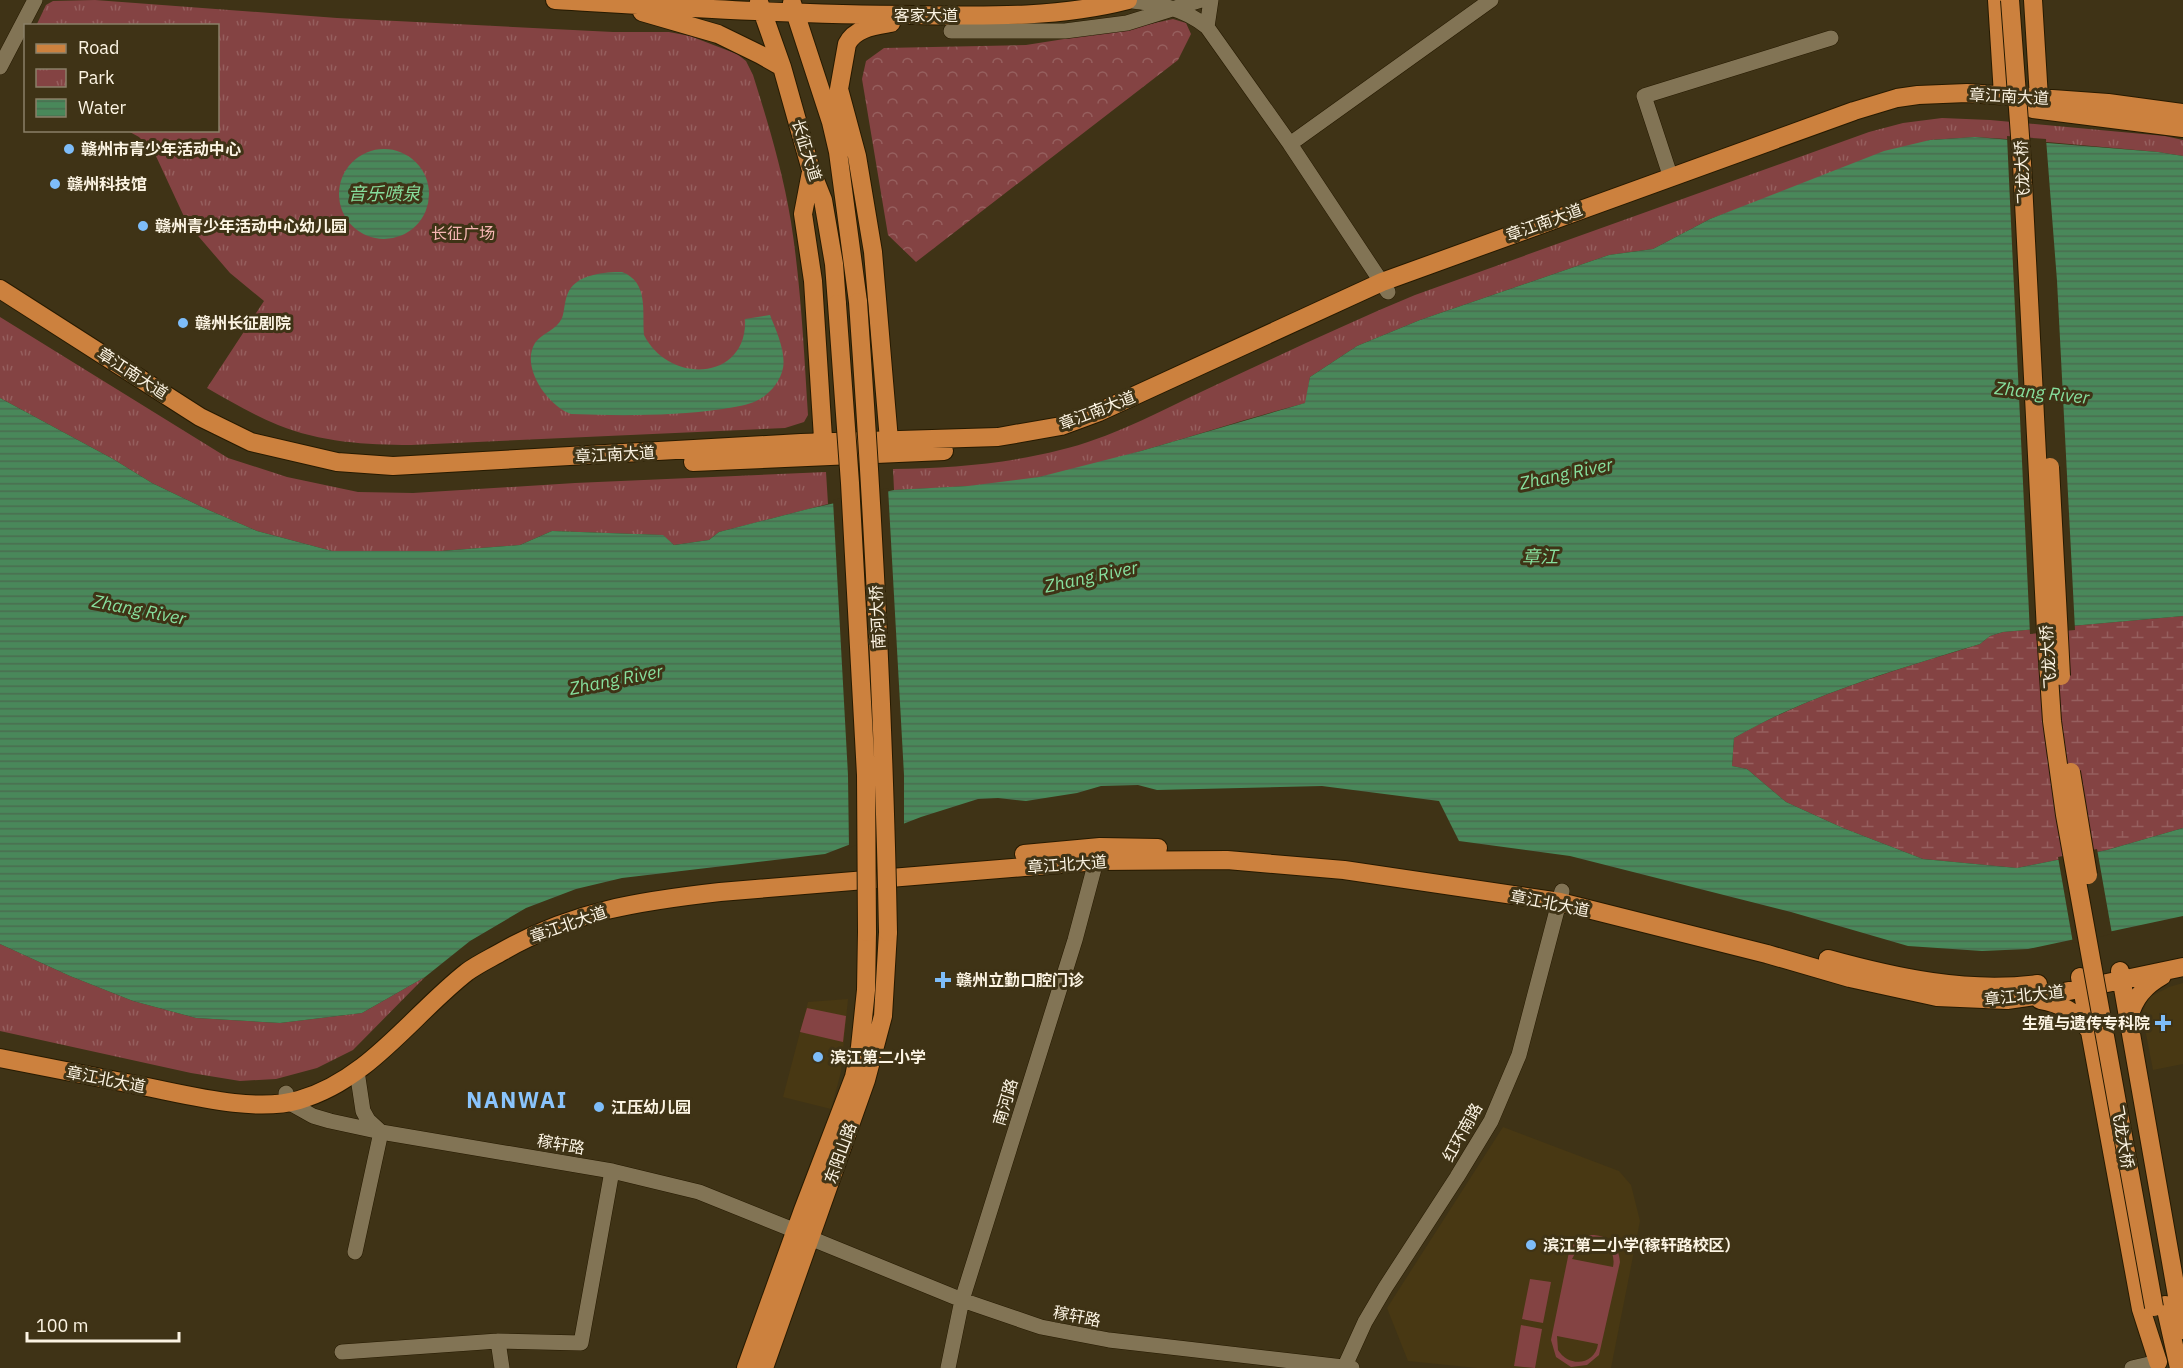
<svg xmlns="http://www.w3.org/2000/svg" width="2183" height="1368" font-family="'IBM Plex Sans','Noto Sans SC',sans-serif">
<style>
.built{fill:#483813}
.grass{fill:#844343;fill-rule:evenodd}
.forest{fill:url(#forest-crowns)}
.wetland{fill:url(#wetland-marsh)}
.park{fill:url(#park-tufts)}
.water{fill:url(#water-rules)}
.pier{fill:#3f3316}
.lines{fill:none;stroke-linecap:round;stroke-linejoin:round}
.minor-casing{stroke:#261a00;stroke-width:16}
.major-casing{stroke:#261a00;stroke-width:20}
.minor{stroke:#827455;stroke-width:15}
.major{stroke:#cc813e;stroke-width:18}
.major-bridge-casing{stroke:#261a00;stroke-width:20;stroke-linecap:butt}
.major-bridge{stroke:#cc813e;stroke-width:18}
.poi-dot{fill:#7ebdf9;stroke:#3f3316;stroke-width:2}
.labels{text-anchor:middle;stroke-width:6;stroke-linejoin:round;paint-order:stroke}
.street-label{font-size:16px;fill:#fcf4e3;stroke:#3f3316}
.poi-label{font-size:16px;font-weight:bold;fill:#fcf4e3;stroke:#3f3316;text-anchor:start}
.park-label{font-size:16px;fill:#f5b5b2;stroke:#3f3316}
.water-label{font-size:18px;font-style:italic;fill:#87df9d;stroke:#3f3316}
.district-label{font-size:22px;font-weight:bold;letter-spacing:1.5px;fill:#8ac4fc;stroke:#3f3316}
</style>
<defs>
<pattern id="forest-crowns" width="20" height="18" patternUnits="userSpaceOnUse" patternTransform="scale(1.5)"><rect width="20" height="18" fill="#844343"/><path d="M2 6a3 3 0 1 1 6 0M12 15a3 3 0 1 1 6 0" fill="none" stroke="#965f5e"/></pattern>
<pattern id="wetland-marsh" width="20" height="14" patternUnits="userSpaceOnUse" patternTransform="scale(1.5)"><rect width="20" height="14" fill="#844343"/><path d="M1 5h8M5 5V1M11 12h8M15 12V8" fill="none" stroke="#965f5e"/></pattern>
<pattern id="park-tufts" width="24" height="20" patternUnits="userSpaceOnUse" patternTransform="scale(1.5)"><rect width="24" height="20" fill="#844343"/><path d="M3 7l-1-3M5 7V3M7 7l1-3M15 17l-1-3M17 17v-4M19 17l1-3" fill="none" stroke="#965f5e"/></pattern>
<pattern id="water-rules" width="6" height="5" patternUnits="userSpaceOnUse" patternTransform="scale(1.5)"><rect width="6" height="5" fill="#49885a"/><path d="M0 2.5h6" fill="none" stroke="#4a6c50"/></pattern>
</defs>
<rect width="100%" height="100%" fill="#3f3316"/>
<path class="built" d="M2183 983V1064L2153 1070 2142 1014 2148 998 2169 987Z
M848 999 841 1072 831 1109 783 1097 808 1002Z
M1503 1127 1619 1171 1631 1185 1640 1221 1611 1368H1477L1408 1361 1387 1308Z"/>
<path class="grass" d="M807 1008 846 1016 843 1042 800 1032Z
M1591 1235C1608 1235 1619 1245 1620 1262L1599 1355 1587 1365 1571 1367 1556 1357 1551 1340 1569 1252 1575 1242ZM1593 1240C1607 1242 1616 1252 1613 1267L1572 1259 1579 1246ZM1557 1336 1598 1344C1595 1365 1569 1368 1558 1350Z
M1530 1279 1551 1282 1543 1323 1522 1319Z
M1521 1325 1542 1329 1535 1368 1514 1366Z"/>
<path class="forest" d="M1173 19 1186 23 1191 34 1178 60 916 262 888 235 862 79 866 61 884 48 1026 45 1128 29Z"/>
<path class="wetland" d="M2183 616V828L2107 850 2017 868 1923 859 1843 828 1786 802 1747 769 1732 766 1734 738C1811 694 1896 670 1980 644L1990 636 2003 632Z"/>
<path class="park" d="M95 0 337 18 613 32H669L690 36 737 54 746 61 753 75C768 123 783 172 791 222 801 286 804 351 808 415L804 422 785 428 411 445C366 445 320 442 278 425 253 415 230 401 207 388L264 301 230 273 187 223 155 154 139 137 128 131 218 130V26H36L46 5 53 1Z
M1942 118 1990 120 2165 136 2183 140V156L2158 152 2036 141 1975 137 1930 140 1710 219 1653 249 1609 255 1420 320 1357 346 1310 377 1306 403C1217 426 1130 458 1040 477 993 487 942 487 894 490L893 469C949 468 1006 464 1060 450 1108 439 1159 412 1203 391 1274 358 1343 325 1415 295L1869 132 1903 123Z
M0 317 228 458 287 477 358 492 413 493 575 483 826 472 828 504 719 532 709 540 674 545 662 535 552 531 520 545 441 551H332L257 531 204 508 152 483 113 459 0 398Z
M0 944 70 976 133 1001 196 1018 280 1023 362 1013 425 977 353 1050 317 1068 276 1079 240 1081 191 1073 0 1031Z"/>
<path class="water" d="M1975 137 2158 152 2183 156V616L2003 632 1990 636 1980 644C1896 670 1810 694 1734 738L1732 766 1747 769 1786 802 1843 828 1923 859 2017 868 2107 850 2183 828V916L2028 949 1982 951 1908 946 1791 912 1570 856 1459 841 1439 801 1322 786 1157 790 1138 785 1101 786 1077 793 1026 801 998 798 978 799 921 817 825 854 622 878 576 889 526 908 470 941 425 977 362 1013 280 1023 196 1018 133 1001 70 976 0 944V398L113 459 152 483 204 508 257 531 332 551H441L520 545 552 531 663 535 674 545 709 540 719 532 808 509 894 490 968 486 1039 477 1141 451 1305 403 1310 377 1357 346 1420 320 1609 255 1653 249 1710 219 1884 151 1930 140Z
M339 194a45 45 0 1 1 90 0a45 45 0 1 1-90 0Z
M622 272C649 282 642 312 644 335 670 386 748 380 745 319L770 315C776 330 786 352 783 368 780 383 768 396 754 402 744 406 733 407 723 409 673 416 621 416 571 414 548 406 520 367 535 343 542 333 557 330 562 318 565 310 564 300 569 291 578 274 605 272 622 272Z"/>
<path class="pier" d="M2007 136 2046 139 2057 281 2075 630 2030 634Z
M888 488 904 775V826L849 848 848 775 833 500Z
M2097 849 2112 934 2073 943 2058 857Z"/>
<g class="lines">
<g class="minor-casing">
<path id="minor" d="M1126 0C1157 4 1183 7 1207 27L1290 144 1388 292
M1207 27 1211 0
M951 31H1065L1127 23 1201 0
M0 67 35 0
M1290 144 1491 0
M1671 178 1644 96 1831 38
M286 1093 288 1102 313 1116 330 1121 381 1132 612 1171 699 1192 796 1231
M810 1238 962 1300 1041 1327 1109 1340 1352 1368
M355 1252 381 1132 368 1120 363 1111 357 1071
M498 1341 502 1368
M342 1352 498 1341 581 1343 612 1171
M948 1368 962 1300 1075 940 1099 850
M1344 1368 1365 1322 1385 1288 1457 1177 1491 1121 1519 1055 1562 891
M2132 1368 2158 1362"/>
</g>
<g class="major-casing">
<path id="major" d="M555 0C675 7 794 15 915 15 985 16 1059 18 1128 0
M1997 0 2003 95
M2033 0 2039 98
M759 2 782 67 811 170 823 200 834 264 837 304
M792 3 831 122 838 152 858 302
M642 12 718 34 761 55 782 67
M2033 109 2183 128
M811 172 803 214 813 281 824 454
M0 289 200 417 251 442 337 462 393 466 801 443 998 437 1061 426 1099 412 1382 282 1854 111 1897 98 1918 95 1967 93 2108 103 2183 113
M890 452 873 252 857 156 839 89 847 44C855 28 874 26 891 23
M693 462 944 451
M1024 854 1100 847 1158 848
M1828 959C1897 978 1966 993 2038 984
M2120 971 2183 1330
M2080 977 2141 1309 2158 1362
M2040 1000C2062 1004 2076 1012 2089 1030
M2129 1019C2133 999 2144 986 2162 976
M0 1058C47 1067 95 1077 142 1086 188 1095 255 1113 299 1100 369 1080 412 1015 467 972 478 964 491 958 503 951 573 911 640 901 720 892L1097 861 1227 860 1344 870 1560 902 1767 954 1850 978 1937 997 2007 1000 2064 992 2183 967
M2165 1305 2179 1368
M746 1368 803 1210 854 1077 860 1047 866 990 867 932
M764 1368 866 1080 883 1016 888 932"/>
</g>
<use href="#minor" class="minor"/>
<use href="#major" class="major"/>
<g class="major-bridge-casing">
<path id="major-bridge" d="M2010 0 2022 163 2046 631 2052 721 2065 815 2154 1307
M858 302C873 512 884 722 888 932
M837 304 850 483 866 775 867 932
M2050 467 2061 676
M2071 772 2088 875"/>
</g>
<use href="#major-bridge" class="major-bridge"/>
</g>
<g class="poi-dot">
<circle cx="69" cy="149" r="6"/>
<circle cx="55" cy="184" r="6"/>
<circle cx="143" cy="226" r="6"/>
<circle cx="183" cy="323" r="6"/>
<path d="M940 971h6v6h6v6h-6v6h-6v-6h-6v-6h6z"/>
<path d="M2160 1014h6v6h6v6h-6v6h-6v-6h-6v-6h6z"/>
<circle cx="818" cy="1057" r="6"/>
<circle cx="599" cy="1107" r="6"/>
<circle cx="1531" cy="1245" r="6"/>
</g>
<g class="labels">
<g class="street-label">
<text x="926" y="21">客家大道</text>
<text transform="translate(2009 96) rotate(3)" y="6">章江南大道</text>
<text transform="translate(807 150) rotate(73)" y="6">长征大道</text>
<text transform="translate(2022 172) rotate(-93)" y="6">飞龙大桥</text>
<text transform="translate(1544 222) rotate(-20)" y="6">章江南大道</text>
<text transform="translate(133 373) rotate(33)" y="6">章江南大道</text>
<text transform="translate(1097 410) rotate(-21)" y="6">章江南大道</text>
<text transform="translate(615 454) rotate(-3)" y="6">章江南大道</text>
<text transform="translate(877 617) rotate(-93)" y="6">南河大桥</text>
<text transform="translate(2048 657) rotate(-94)" y="6">飞龙大桥</text>
<text transform="translate(1067 864) rotate(-4)" y="6">章江北大道</text>
<text transform="translate(1550 903) rotate(11)" y="6">章江北大道</text>
<text transform="translate(568 924) rotate(-19)" y="6">章江北大道</text>
<text transform="translate(2024 995) rotate(-6)" y="6">章江北大道</text>
<text transform="translate(106 1079) rotate(11)" y="6">章江北大道</text>
<text transform="translate(1005 1102) rotate(-73)" y="6">南河路</text>
<text transform="translate(1462 1132) rotate(-61)" y="6">红环南路</text>
<text transform="translate(2123 1137) rotate(80)" y="6">飞龙大桥</text>
<text transform="translate(561 1144) rotate(10)" y="6">稼轩路</text>
<text transform="translate(840 1153) rotate(-70)" y="6">东阳山路</text>
<text transform="translate(1077 1316) rotate(11)" y="6">稼轩路</text>
</g>
<g class="poi-label">
<text x="81" y="155">赣州市青少年活动中心</text>
<text x="67" y="190">赣州科技馆</text>
<text x="155" y="232">赣州青少年活动中心幼儿园</text>
<text x="195" y="329">赣州长征剧院</text>
<text x="956" y="986">赣州立勤口腔门诊</text>
<text x="2150" y="1029" text-anchor="end">生殖与遗传专科院</text>
<text x="830" y="1063">滨江第二小学</text>
<text x="611" y="1113">江压幼儿园</text>
<text x="1543" y="1251">滨江第二小学(稼轩路校区）</text>
</g>
<g class="park-label">
<text x="463" y="239">长征广场</text>
</g>
<g class="water-label">
<text x="384" y="200">音乐喷泉</text>
<text transform="translate(2042 393) rotate(6)" y="6">Zhang River</text>
<text transform="translate(1566 474) rotate(-12)" y="6">Zhang River</text>
<text x="1540" y="563">章江</text>
<text transform="translate(1091 577) rotate(-12)" y="6">Zhang River</text>
<text transform="translate(139 610) rotate(11)" y="6">Zhang River</text>
<text transform="translate(616 680) rotate(-11)" y="6">Zhang River</text>
</g>
<g class="district-label">
<text x="517" y="1108">NANWAI</text>
</g>
</g>
<rect x="24" y="24" width="195" height="108" fill="#3f3316" stroke="#8b8068" stroke-width="1.5"/>
<rect x="36" y="44" width="30" height="9" fill="#cc813e" stroke="#8b8068" stroke-width="1.5"/>
<text x="78" y="54" font-size="18" fill="#fcf4e3">Road</text>
<rect x="36" y="69" width="30" height="18" fill="url(#park-tufts)" stroke="#8b8068" stroke-width="1.5"/>
<text x="78" y="84" font-size="18" fill="#fcf4e3">Park</text>
<rect x="36" y="99" width="30" height="18" fill="url(#water-rules)" stroke="#8b8068" stroke-width="1.5"/>
<text x="78" y="114" font-size="18" fill="#fcf4e3">Water</text>
<path d="M27 1332v9h152v-9" fill="none" stroke="#fcf4e3" stroke-width="3"/>
<text x="36" y="1332" font-size="18" fill="#fcf4e3" stroke="#3f3316" stroke-width="4.5" paint-order="stroke">100 m</text>
</svg>
